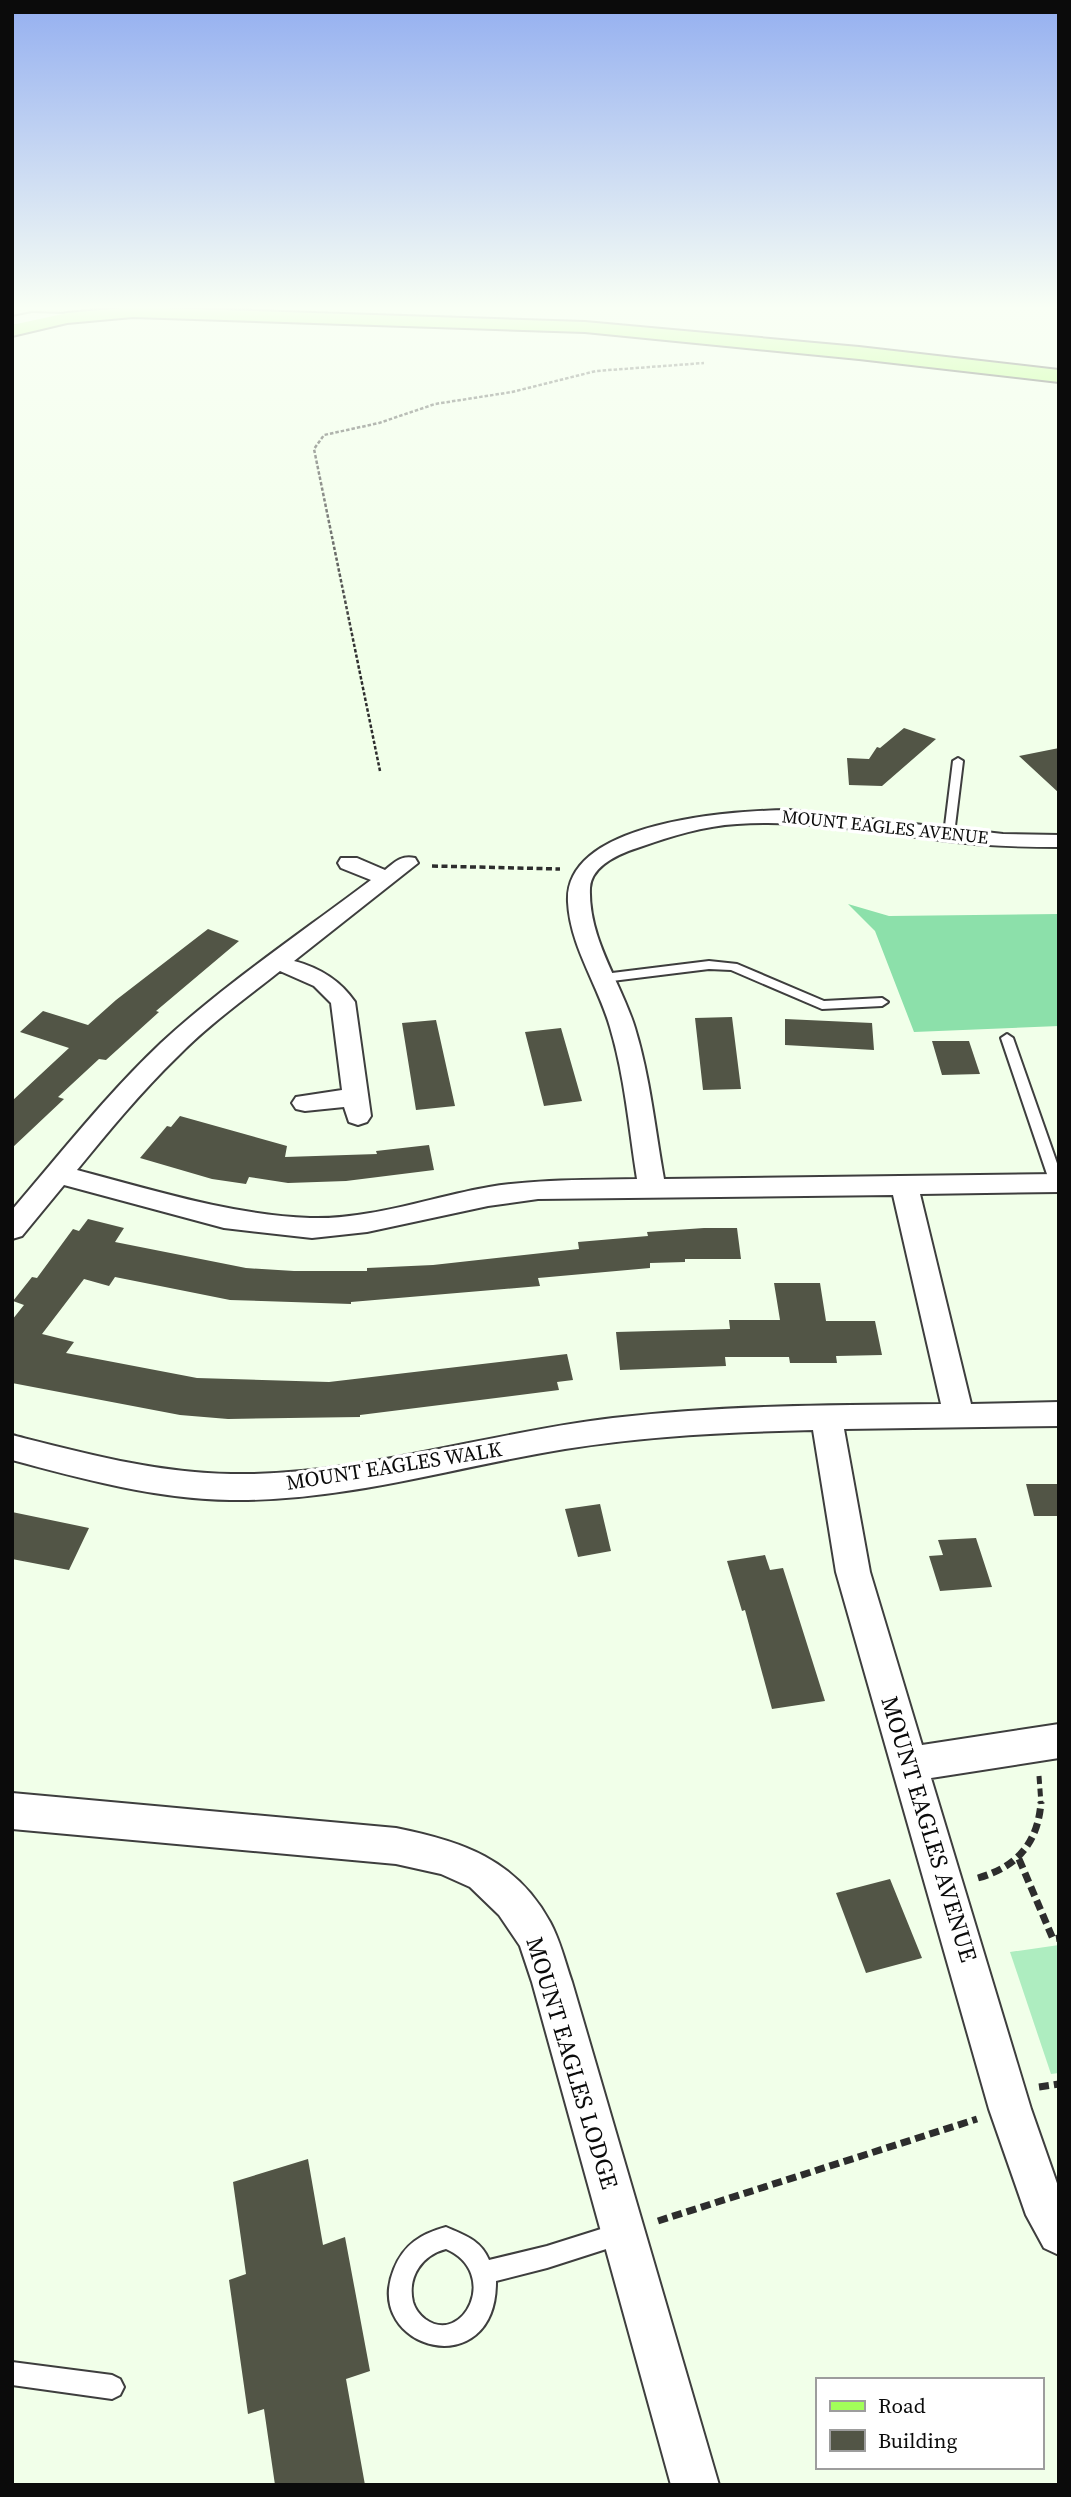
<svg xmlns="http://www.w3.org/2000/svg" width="1071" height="2497" font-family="'Source Serif 4',serif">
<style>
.green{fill:#aeedc0}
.forest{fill:#8ce0aa}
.building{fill:#525546}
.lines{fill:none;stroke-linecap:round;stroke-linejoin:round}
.lane-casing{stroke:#3e3e3e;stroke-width:4}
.street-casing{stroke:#3e3e3e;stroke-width:4}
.primary-casing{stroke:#1c1c1c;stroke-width:4}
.path-far3{stroke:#2d2d2d;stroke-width:2.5;stroke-dasharray:3.5 2;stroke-linecap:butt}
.path-far2{stroke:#2d2d2d;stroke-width:3.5;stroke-dasharray:6 3.5;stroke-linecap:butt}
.path-far1{stroke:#2d2d2d;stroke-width:5;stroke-dasharray:8 4.5;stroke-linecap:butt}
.path{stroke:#2d2d2d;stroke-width:7;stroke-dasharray:10 5;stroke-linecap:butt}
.lane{fill:#fff;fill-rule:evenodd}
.street{fill:#fff;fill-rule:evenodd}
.primary{fill:#a2ff59;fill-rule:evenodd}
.labels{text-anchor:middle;stroke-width:7;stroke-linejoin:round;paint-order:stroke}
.far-street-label{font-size:18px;fill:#0b0b0b;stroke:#fff}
.street-label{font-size:21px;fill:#0b0b0b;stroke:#fff}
.near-street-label{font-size:24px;fill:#0b0b0b;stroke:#fff}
</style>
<rect width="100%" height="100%" fill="#f1ffe9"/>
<path class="green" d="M1059 1945V2073L1051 2074 1010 1952Z"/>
<path class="forest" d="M848 904 889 916 1059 914V1026L914 1032 875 931Z"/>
<path class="building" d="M904 728 936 739 882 786 849 785 847 758 869 759 877 747 880 748Z
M1059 748V793L1019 756Z
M208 929 239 941 156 1011 159 1012 106 1060 99 1059 58 1097 64 1099 12 1148V1101L69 1048 20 1032 43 1011 88 1025 116 1000Z
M732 1017 741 1089 703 1090 695 1018Z
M785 1019 872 1023 874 1050 785 1045Z
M436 1020 455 1106 416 1110 402 1023Z
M561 1028 582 1101 544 1106 525 1032Z
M932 1041H969L980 1074 942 1075Z
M180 1116 287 1146 285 1157 377 1154 376 1151 429 1145 434 1170 346 1181 288 1183 249 1177 246 1184 212 1179 140 1158 167 1126 171 1127Z
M88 1219 124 1228 115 1242 246 1268 294 1271H367V1268L433 1265 579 1249 578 1242 648 1236 647 1232 704 1228H737L741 1259H685V1262L650 1263V1268L538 1278 540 1286 351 1302V1304L230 1300 115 1277 109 1286 84 1279 42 1334 74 1342 66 1353 197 1378 329 1382 567 1354 573 1380 557 1382 559 1390 360 1415V1417L228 1419 180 1415 12 1383V1320L24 1305 13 1301 32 1277 37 1278 73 1229 79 1231Z
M774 1283H820L826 1321H875L882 1355 836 1356 837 1363H790L789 1357H725L726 1366 620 1370 616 1332 730 1329 729 1320H780Z
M1026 1484H1059V1516H1034Z
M600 1504 611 1551 578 1557 565 1509Z
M12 1512 89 1528 69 1570 12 1559Z
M976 1538 992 1587 940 1591 929 1556 943 1555 938 1540Z
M765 1555 770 1570 783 1568 825 1701 772 1709 745 1610 742 1611 727 1561Z
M890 1879 922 1958 866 1973 836 1893Z
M308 2159 323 2245 345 2237 370 2371 346 2379 365 2485H275L264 2409 248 2414 229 2280 246 2274 233 2182Z"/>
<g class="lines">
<g class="lane-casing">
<path id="lane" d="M958 758 963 761 954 834 949 837 944 834 953 761Z
M709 961 737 964 824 1001 882 998 888 1002 882 1006 822 1009 731 970 709 969 604 982 598 978 604 974Z
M1007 1034 1013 1038 1059 1169V1187L1052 1186 1050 1183 1001 1038Z
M620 2223 628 2226 631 2234 628 2242 547 2268 496 2281C497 2386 361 2350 394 2269 404 2244 421 2234 446 2227 464 2235 481 2240 489 2260L547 2246ZM446 2249C501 2273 463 2347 425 2319 420 2315 415 2309 413 2302 407 2277 422 2255 446 2249Z
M12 2362 112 2375 120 2379 124 2387 120 2395 112 2399 12 2385Z"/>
</g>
<g class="street-casing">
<path id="street" d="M32 313 67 314 74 318C66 324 26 322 12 325V317Z
M789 810 1003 834 1059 835V847C1022 847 985 846 948 841 878 833 808 819 737 824 703 826 672 836 640 847 621 853 591 865 590 888 588 939 621 982 635 1028 650 1077 655 1129 664 1179L1059 1174V1192L920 1194 971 1404 1059 1402V1426L844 1429 870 1572 922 1745 1059 1724V1758L931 1778 1031 2109 1059 2189V2255L1044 2248 1026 2215 989 2109 836 1572 813 1430C730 1432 647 1436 565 1449 454 1467 344 1502 230 1500 156 1499 83 1479 12 1460V1435C83 1453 157 1473 231 1474 360 1476 485 1433 613 1418 722 1405 831 1405 941 1404L893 1195 538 1199 488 1206 367 1232 312 1238 224 1228 64 1185 22 1236 12 1239V1210C60 1154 107 1094 161 1043 226 983 301 933 371 880L341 868 338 863 341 858H357L385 870C395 862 401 855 415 858L418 863 294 961C320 968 340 980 355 1002L371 1116 367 1122 358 1125 349 1122 344 1107 305 1111 296 1109 292 1103 296 1097 342 1090 331 1003 314 986 280 971C245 999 208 1025 177 1057 141 1092 109 1131 77 1170 153 1190 231 1215 310 1218 370 1220 431 1197 489 1187 538 1179 587 1180 637 1179 629 1129 625 1077 610 1027 598 985 570 946 568 902 564 821 732 811 789 810Z
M12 1793 396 1828C461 1841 516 1859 550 1922 560 1940 565 1962 572 1982L719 2485H671L532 1982 520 1946 499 1915 470 1887 441 1874 396 1864 12 1829Z"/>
</g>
<g class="primary-casing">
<path id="primary" d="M133 307 585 322 859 347 1059 370V382L859 359 585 332 133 317 67 323 12 336V325L67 313Z"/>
</g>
<path class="path-far3" d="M1049 305 1059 310
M380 771 314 449 324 435 379 423 435 404 512 392 596 371 704 363"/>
<path class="path-far2" d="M432 866 560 869"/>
<path class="path-far1" d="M1039 1776 1041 1804"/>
<path class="path" d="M1019 1859 1053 1939 1059 1938
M978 1878C1017 1867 1038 1843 1041 1802
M1039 2087 1059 2084
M658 2221 977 2119"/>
<use href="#lane" class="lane"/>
<use href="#street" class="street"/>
<use href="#primary" class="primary"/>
</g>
<linearGradient id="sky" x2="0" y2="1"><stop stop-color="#94aff0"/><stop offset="0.47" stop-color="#f9fff5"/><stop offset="1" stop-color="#f9fff5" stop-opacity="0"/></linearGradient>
<rect width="1071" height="654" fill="url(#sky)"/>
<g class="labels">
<g class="far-street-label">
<text transform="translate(885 827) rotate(6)" y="6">MOUNT EAGLES AVENUE</text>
</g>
<g class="street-label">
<text transform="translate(394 1466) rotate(-9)" y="7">MOUNT EAGLES WALK</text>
</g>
<g class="near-street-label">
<text transform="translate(929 1829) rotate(73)" y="8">MOUNT EAGLES AVENUE</text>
<text transform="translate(572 2063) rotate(73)" y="8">MOUNT EAGLES LODGE</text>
</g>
</g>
<rect width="1071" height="2497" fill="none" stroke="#0b0b0b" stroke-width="28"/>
<rect x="816" y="2378" width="228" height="91" fill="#ffffff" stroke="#9d9d9d" stroke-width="2"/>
<rect x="830" y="2401" width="35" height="10" fill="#a2ff59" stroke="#9d9d9d" stroke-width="2"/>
<text x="878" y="2413" font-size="21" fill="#0b0b0b">Road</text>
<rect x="830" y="2430" width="35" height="21" fill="#525546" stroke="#9d9d9d" stroke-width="2"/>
<text x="878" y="2448" font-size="21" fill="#0b0b0b">Building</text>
</svg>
